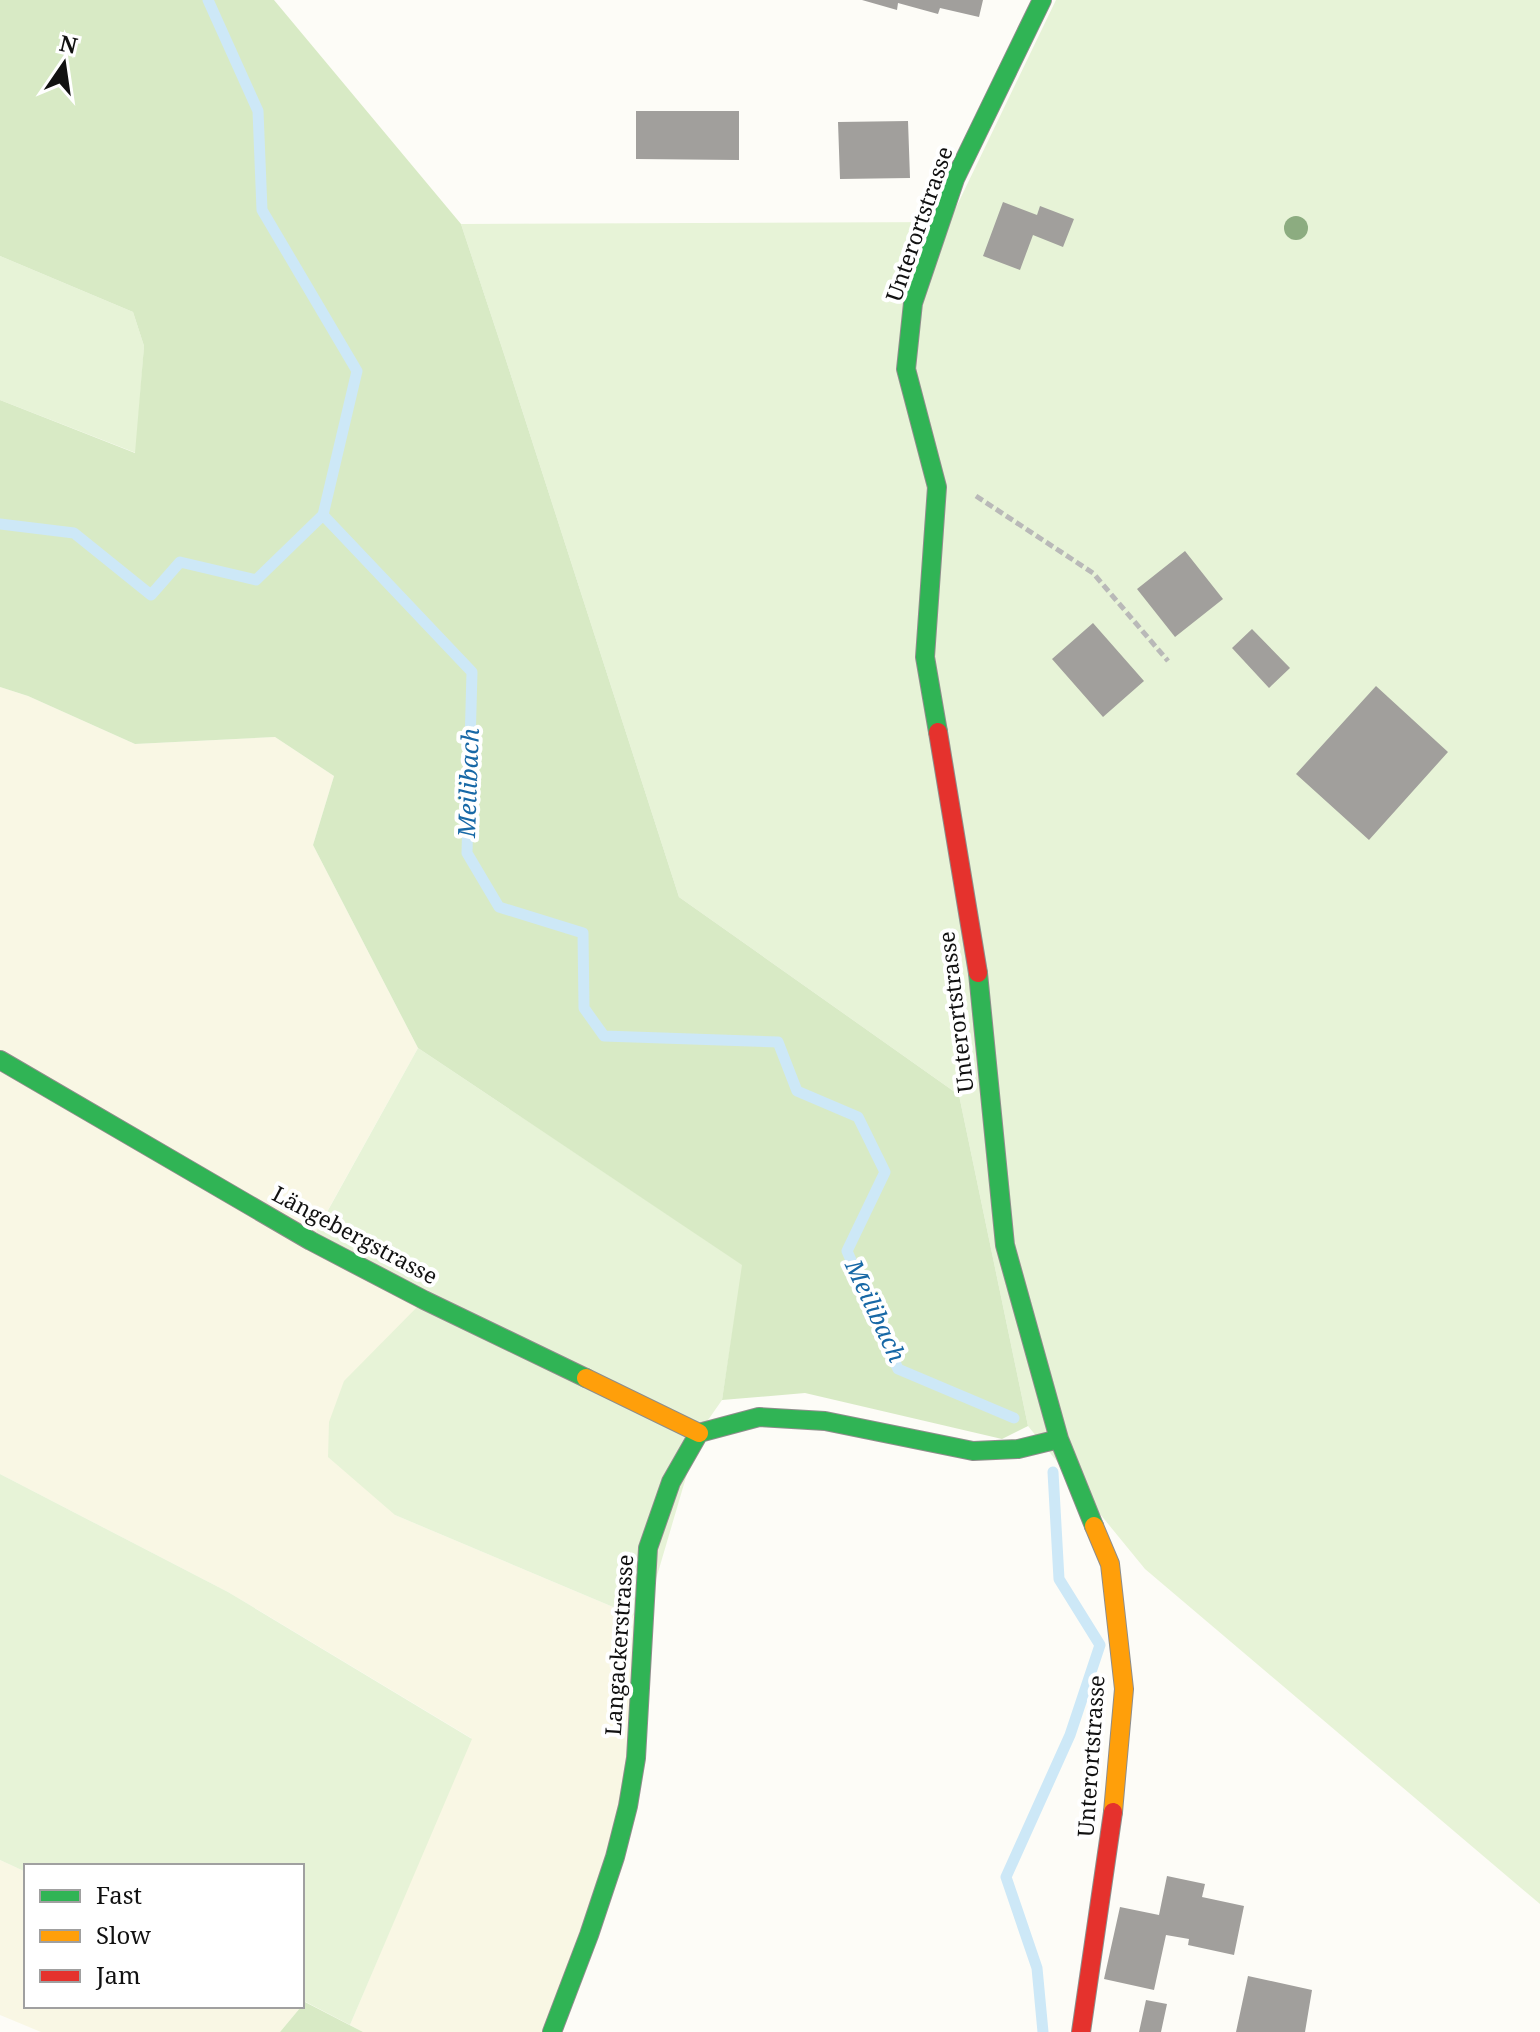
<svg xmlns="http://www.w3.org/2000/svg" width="1540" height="2032" font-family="'Noto Serif',serif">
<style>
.farmland{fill:#f9f7e4}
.green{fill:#e7f3d7}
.forest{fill:#d8eac5}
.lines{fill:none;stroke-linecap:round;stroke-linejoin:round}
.stream{stroke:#cde8f7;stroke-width:11}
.building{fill:#a19f9c}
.fast-casing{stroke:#8e8d8b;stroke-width:20}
.slow-casing{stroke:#8e8d8b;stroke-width:20}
.jam-casing{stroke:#8e8d8b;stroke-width:20}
.path{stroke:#b9b9b8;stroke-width:5;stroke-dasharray:8 4;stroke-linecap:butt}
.fast{stroke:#30b455;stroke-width:18}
.slow{stroke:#ff9f0a;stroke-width:18}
.jam{stroke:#e5322d;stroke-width:18}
.tree{fill:#8cac80}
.labels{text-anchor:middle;stroke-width:8;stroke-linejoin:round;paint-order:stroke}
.street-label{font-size:22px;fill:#111;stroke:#fff}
.water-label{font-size:24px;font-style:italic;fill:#1768a6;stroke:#fff}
</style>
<rect width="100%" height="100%" fill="#fdfcf7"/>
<path class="farmland" d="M0 687 28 696 135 744 275 737 334 776 313 845 418 1048 313 1237 424 1300 395 1515 644 1620 636 1758 552 2032H363L350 2025 471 1738 228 1592 0 1474Z
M0 1860 26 1872V2006H302V2000L305 2002 280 2032H41L0 2015Z"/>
<path class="green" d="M1056 0H1540V1904L1145 1569 1028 1426 959 1095 679 897 505 357 461 224 949 222Z
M0 256 133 312 144 346 136 453 0 400Z
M418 1048 743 1265 722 1400 699 1433 644 1620 395 1515 328 1457 329 1422 344 1381 424 1300 311 1241Z
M0 1474 228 1592 472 1739 350 2025 302 2000V1866H26V1872L0 1860Z"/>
<path class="forest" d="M0 0H274L461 224 505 357 679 897 959 1095 1028 1426 1002 1439 805 1393 722 1400 742 1265 418 1048 313 845 334 776 275 737 135 744 28 696 0 687V400L135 453 144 346 133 312 0 256Z
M305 2002 363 2032H280Z"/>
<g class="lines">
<path class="stream" d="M208 0 258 111 262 210 357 371 323 515 472 672 467 853 499 907 583 933 584 1008 604 1036 778 1042 797 1091 858 1117 885 1172 847 1251 898 1369 1014 1418
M0 524 74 533 151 595 180 562 256 580 323 515
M1043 2032 1037 1968 1006 1877 1070 1735 1100 1645 1059 1579 1053 1472"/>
</g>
<path class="building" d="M862 0H983L979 17 940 8 938 14 898 3 897 10Z
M636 111H739V160L636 159Z
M908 121 910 178 840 179 838 122Z
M1003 202 1037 215 1040 206 1074 219 1063 247 1033 235 1020 270 983 256Z
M1185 551 1223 599 1175 637 1137 589Z
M1093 623 1144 681 1103 717 1052 659Z
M1252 629 1290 668 1269 688 1232 648Z
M1376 686 1448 752 1369 840 1296 774Z
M1167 1876 1205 1884 1202 1897 1244 1906 1234 1955 1188 1945 1189 1939 1166 1935 1154 1990 1104 1979 1120 1907 1159 1915Z
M1248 1976 1312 1990 1305 2032H1236Z
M1146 2000 1167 2004 1161 2032H1139Z"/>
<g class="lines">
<g class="fast-casing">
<path id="fast" d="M938 732 925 657 937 487 906 369 913 303 955 179 1042 0
M978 973 1005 1245 1059 1439 1094 1526
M0 1060 311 1241 424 1300 586 1378
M552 2032 589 1935 615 1857 628 1806 636 1758 648 1548 671 1482 699 1433 759 1417 825 1421 973 1451 1018 1449 1059 1439"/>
</g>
<g class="slow-casing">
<path id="slow" d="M586 1378 699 1433
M1094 1526 1110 1564 1124 1689 1113 1812"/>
</g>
<g class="jam-casing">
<path id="jam" d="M938 732 978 973
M1081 2032 1113 1812"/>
</g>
<path class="path" d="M976 496 1093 573 1168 661"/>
<use href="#fast" class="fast"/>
<use href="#slow" class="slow"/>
<use href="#jam" class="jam"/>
</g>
<circle class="tree" cx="1296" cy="228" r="12"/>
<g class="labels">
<g class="street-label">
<text transform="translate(919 224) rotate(-71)" y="8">Unterortstrasse</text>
<text transform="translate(956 1012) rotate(-97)" y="8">Unterortstrasse</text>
<text transform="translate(355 1235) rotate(28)" y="8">Längebergstrasse</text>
<text transform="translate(619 1645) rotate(-86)" y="8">Langackerstrasse</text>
<text transform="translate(1091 1756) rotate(-86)" y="8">Unterortstrasse</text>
</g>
<g class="water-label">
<text transform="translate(469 783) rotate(-88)" y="8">Meilibach</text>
<text transform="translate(875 1311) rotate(65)" y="8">Meilibach</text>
</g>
</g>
<rect x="24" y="1864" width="280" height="144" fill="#ffffff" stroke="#a0a0a0" stroke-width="2"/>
<rect x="40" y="1890" width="40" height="12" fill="#30b455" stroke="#a0a0a0" stroke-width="2"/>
<text x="96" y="1904" font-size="24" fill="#111111">Fast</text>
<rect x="40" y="1930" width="40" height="12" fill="#ff9f0a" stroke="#a0a0a0" stroke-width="2"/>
<text x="96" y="1944" font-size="24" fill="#111111">Slow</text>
<rect x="40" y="1970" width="40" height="12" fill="#e5322d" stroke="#a0a0a0" stroke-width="2"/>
<text x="96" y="1984" font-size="24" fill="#111111">Jam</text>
<g transform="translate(64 64) rotate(13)" stroke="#ffffff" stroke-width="6" paint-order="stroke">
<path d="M0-6L14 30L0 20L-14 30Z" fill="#111111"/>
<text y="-12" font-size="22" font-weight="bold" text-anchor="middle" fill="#111111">N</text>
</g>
</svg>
